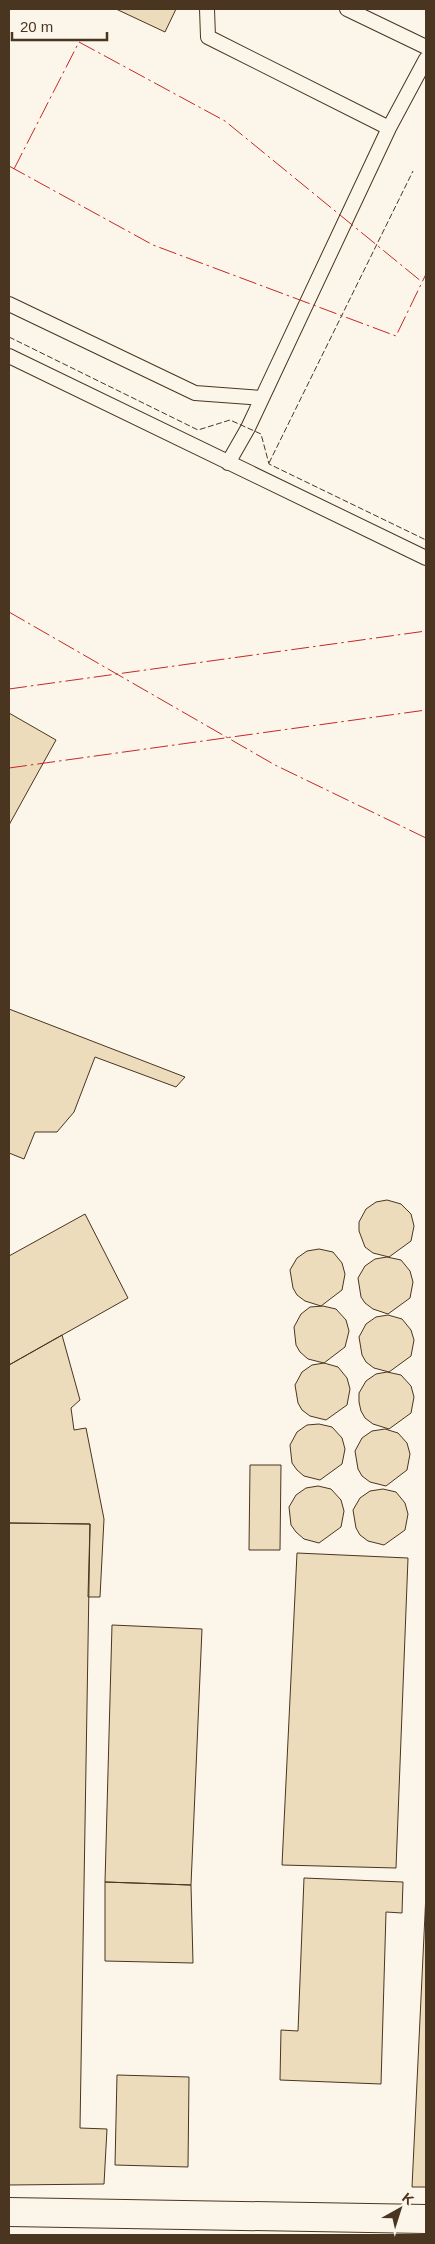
<svg xmlns="http://www.w3.org/2000/svg" width="435" height="2244" font-family="Arial,sans-serif">
<style>
.building{fill:#ecdcbc;stroke:#4a3520}
.lines{fill:none;stroke-linecap:round;stroke-linejoin:round}
.lane-casing{stroke:#4a3520;stroke-width:16}
.street-casing{stroke:#4a3520;stroke-width:30}
.lane{stroke:#fbf6e9;stroke-width:14}
.street{stroke:#fbf6e9;stroke-width:28}
.fence{stroke:#4a3520;stroke-width:1;stroke-dasharray:6 2.5;stroke-linecap:butt}
.power{stroke:#c62828;stroke-width:1;stroke-dasharray:18 4 2.5 4;stroke-linecap:butt}
</style>
<rect width="100%" height="100%" fill="#fbf6e9"/>
<path class="building" d="M116 9H176L165 32Z
M9 713 56 740 9 825Z
M9 1009 185 1077 176 1087 95 1057 74 1112 57 1132H35L24 1159 9 1153Z
M387 1200 401 1204 411 1214 414 1226 411 1241 389 1257 373 1253 365 1247 359 1231V1222L366 1209 376 1202Z
M85 1214 128 1298 9 1365V1256Z
M319 1249 333 1252 342 1263 345 1274 342 1290 321 1306 305 1301 297 1295 293 1288 290 1270 297 1258 307 1251Z
M387 1257 401 1260 410 1271 413 1282 410 1298 388 1314 373 1309 365 1303 361 1297 358 1278 365 1266 375 1259Z
M323 1306 336 1309 346 1320 349 1331 345 1347 324 1363 308 1359 300 1352 296 1345 294 1327 301 1314 310 1307Z
M388 1315 402 1319 411 1330 414 1340 411 1356 389 1372 374 1368 366 1362 362 1355 359 1337 366 1324 376 1317Z
M62 1335 80 1400 71 1408 74 1430 86 1428 104 1519 100 1597H88L90 1524 9 1523V1365Z
M324 1363 338 1367 347 1378 350 1389 347 1405 326 1420 310 1416 302 1410 298 1403 295 1385 302 1372 312 1365Z
M387 1372 401 1375 411 1386 414 1397 411 1413 389 1429 373 1424 365 1418 361 1411 359 1402V1393L366 1381 376 1374Z
M319 1424 332 1427 342 1438 345 1449 342 1464 320 1480 304 1476 297 1470 292 1463 290 1445 297 1432 307 1425Z
M385 1429 398 1433 407 1443 410 1454 407 1470 386 1486 370 1482 362 1476 358 1469 355 1451 362 1438 372 1431Z
M250 1465H281L280 1550H249Z
M318 1486 331 1489 341 1500 344 1511 341 1527 319 1543 304 1539 296 1532 291 1525 289 1507 296 1495 306 1488Z
M383 1489 396 1492 405 1503 408 1514 405 1530 384 1545 368 1541 360 1535 356 1528 353 1510 360 1498 370 1491Z
M9 1523 90 1524 80 2128 107 2129 104 2184 9 2185Z
M297 1553 408 1558 396 1868 282 1865Z
M112 1625 202 1629 191 1885 105 1882Z
M304 1878 403 1882 402 1913 386 1912 381 2084 280 2080 281 2030 298 2031Z
M105 1882 191 1885 193 1963 105 1961Z
M426 1893V2187H412Z
M117 2075 189 2077 188 2167 115 2165Z"/>
<g class="lines">
<g class="lane-casing">
<path id="lane" d="M207 9 208 37 389 128
M347 9 426 47
M9 304 195 393 262 398
M9 356 426 558
M228 463 248 428 389 128 426 59"/>
</g>
<g class="street-casing">
<path id="street" d="M9 2212 426 2219"/>
</g>
<use href="#lane" class="lane"/>
<use href="#street" class="street"/>
<path class="fence" d="M9 337 198 430 230 420 261 434 269 464 426 540
M269 463 413 171"/>
<path class="power" d="M9 166 153 245 396 336 426 274
M14 169 79 42 225 121 422 282
M9 612 275 765 426 838
M9 689 426 631
M9 768 426 710"/>
</g>
<rect width="435" height="2244" fill="none" stroke="#4a3520" stroke-width="20"/>
<g transform="translate(400 2209) rotate(39)" stroke="#fbf6e9" stroke-width="4" paint-order="stroke">
<path d="M0-4L9 19L0 12L-9 19Z" fill="#4a3520"/>
<text y="-8" font-size="14" font-weight="bold" text-anchor="middle" fill="#4a3520">K</text>
</g>
<path d="M12 32v8h95v-8" fill="none" stroke="#4a3520" stroke-width="2.5"/>
<text x="20" y="32" font-size="15" fill="#4a3520" stroke="#fbf6e9" stroke-width="4" paint-order="stroke">20 m</text>
</svg>
